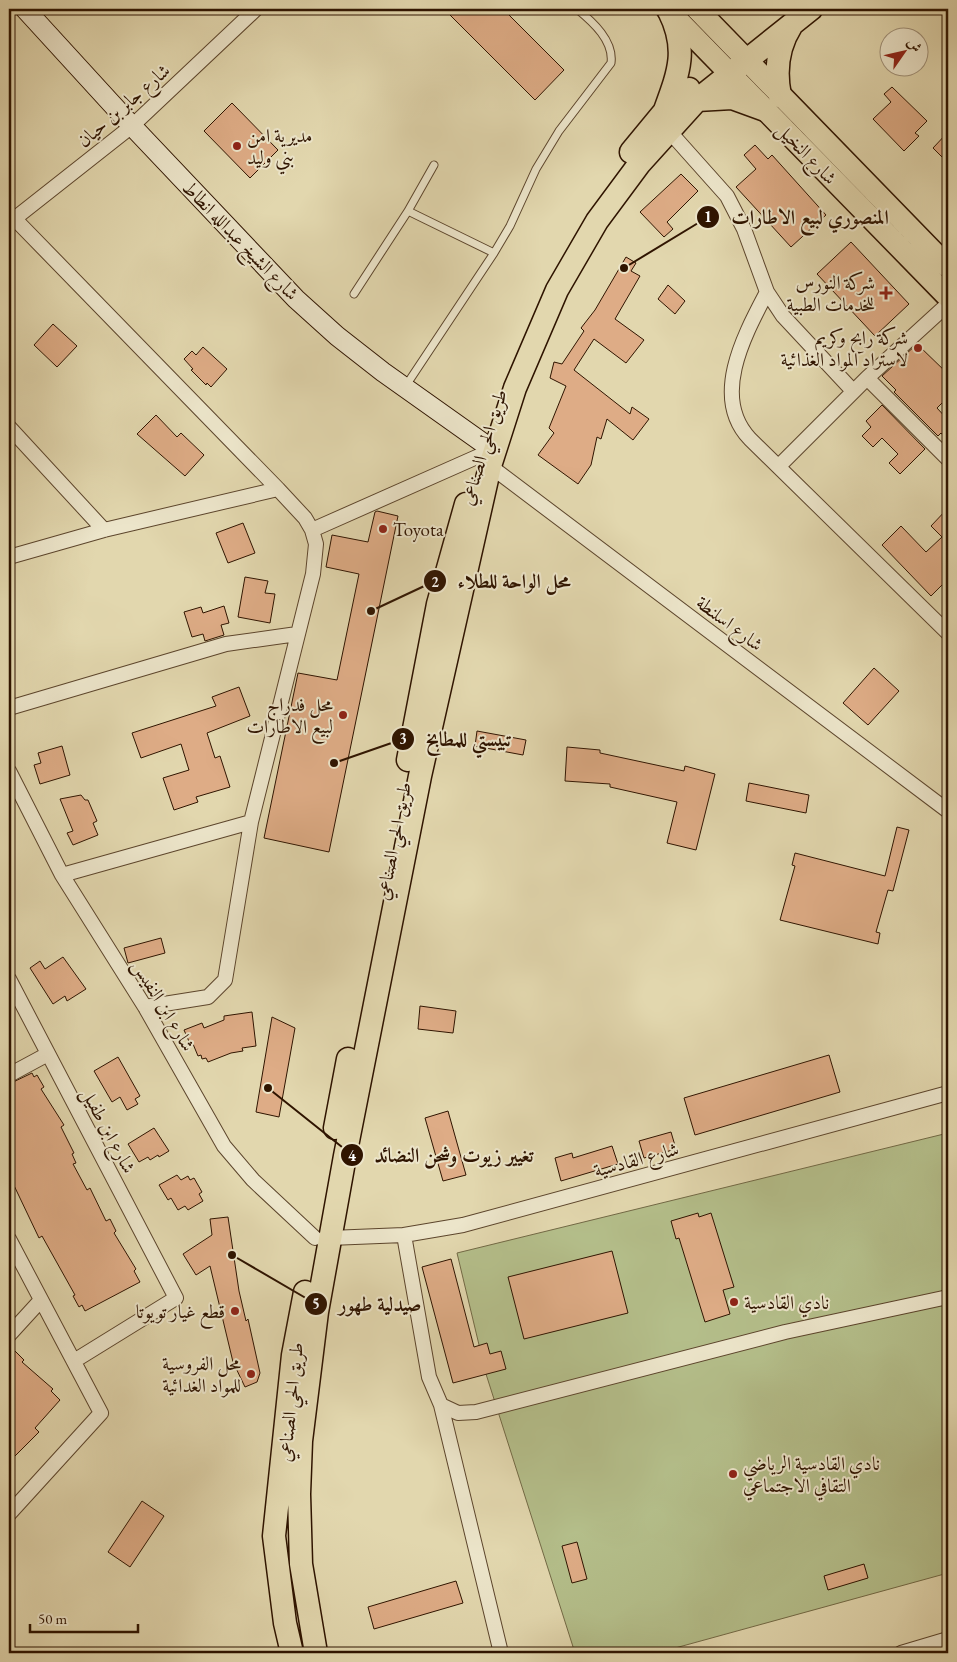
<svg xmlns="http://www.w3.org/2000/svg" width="957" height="1662" font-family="'EB Garamond',Amiri,serif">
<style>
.green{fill:#b4be8a;stroke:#726945}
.building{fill:#deac86;stroke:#2f1400}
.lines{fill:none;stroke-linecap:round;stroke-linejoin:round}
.service-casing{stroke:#5c452c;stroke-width:9}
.minor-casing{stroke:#5c452c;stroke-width:16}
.secondary-casing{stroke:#2f1400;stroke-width:21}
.primary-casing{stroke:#2f1400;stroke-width:24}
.trunk-casing{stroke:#2f1400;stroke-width:25}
.service{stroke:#ece5ca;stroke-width:7}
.minor{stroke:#ece5ca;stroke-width:14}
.secondary{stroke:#ece5ca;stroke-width:19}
.primary{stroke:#e2d7ae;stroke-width:21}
.trunk{stroke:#e2d7ae;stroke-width:22}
.poi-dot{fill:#8f2418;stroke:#ece5ca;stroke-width:2}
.labels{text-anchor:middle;stroke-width:4;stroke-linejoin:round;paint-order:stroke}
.street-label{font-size:19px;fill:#2f1400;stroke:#ece5ca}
.poi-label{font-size:19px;fill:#2f1400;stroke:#ece5ca;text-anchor:end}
.leader{fill:none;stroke:#2f1400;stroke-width:2}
.callout-dot{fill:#2f1400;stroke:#ece5ca;stroke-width:2}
.mark-label{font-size:15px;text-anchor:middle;font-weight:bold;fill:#fff}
.callout-label{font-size:20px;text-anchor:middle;font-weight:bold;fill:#2f1400;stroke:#ece5ca;stroke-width:4;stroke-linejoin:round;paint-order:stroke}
</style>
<rect width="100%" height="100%" fill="#e2d7ae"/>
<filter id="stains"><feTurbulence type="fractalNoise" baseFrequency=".004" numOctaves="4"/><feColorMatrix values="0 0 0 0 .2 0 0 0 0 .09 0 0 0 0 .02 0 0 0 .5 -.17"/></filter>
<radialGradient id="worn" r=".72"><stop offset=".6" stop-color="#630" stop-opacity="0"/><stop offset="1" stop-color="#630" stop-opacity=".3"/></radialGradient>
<path class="green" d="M948 1133V1573L657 1653H575L486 1374 457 1253Z"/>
<path class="building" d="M444 9H503L564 70 535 100Z
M892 87 927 121 915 133 919 136 904 151 873 119 891 102 884 94Z
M232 103 278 150 250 178 204 131Z
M948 132V163L933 148Z
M755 145 768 159 772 155 826 215 791 247 736 187 756 169 744 155Z
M681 174 698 191 667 222 673 229 664 237 640 212Z
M851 242 909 304 875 336 817 274Z
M626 257 636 263 631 271 640 276 615 319 644 340 626 363 594 339 574 370 630 414 632 407 649 419 633 440 607 419 601 439 597 437 591 465 578 484 538 455 554 433 549 428 566 386 550 378 554 362 562 364 584 331 581 328 595 310Z
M668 285 685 301 675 314 658 299Z
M53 324 77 346 57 367 34 345Z
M917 344 948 374V397L937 408 948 420V441L941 433 938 436 894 392 896 390 882 376Z
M203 347 227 369 211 387 207 383 206 385 191 370 193 369 184 359 192 351 196 355Z
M882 405 925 449 900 474 889 463 898 454 882 438 873 447 862 436 871 427 866 421Z
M156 415 177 437 181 433 204 455 185 476 137 434Z
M948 508V579L931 596 882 545 901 526 926 552 942 537 931 526Z
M377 511 398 516 329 852 264 838 298 673 337 680 359 574 326 567 332 535 368 542 375 512Z
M243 523 255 553 228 563 216 533Z
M245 577 268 581 265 593 275 594 270 623 238 617Z
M224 606 229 623 221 625 224 635 205 641 203 634 192 637 184 612 201 607 203 613Z
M874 668 899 691 868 725 843 703Z
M239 687 250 716 207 733 215 758 220 756 230 787 196 797 198 802 174 810 163 778 189 770 181 744 141 758 132 733 216 706 212 697Z
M477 731 526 740 523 755 475 746Z
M62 746 70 775 40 784 34 765 41 763 38 753Z
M567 747 600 750V753L684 771 685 766 715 774 696 850 667 843 677 802 610 787V784L565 781Z
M749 783 809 795 806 813 746 801Z
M81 795 85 800H88L97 821 93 823 98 835 73 845 67 833 73 831 60 799Z
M897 827 909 830 893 891 888 890 876 932 880 933 878 944 780 920 795 866 792 865 795 853 885 876Z
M161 938 165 953 128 963 124 948Z
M63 957 86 989 67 1001 65 996 53 1004 30 968 40 961 45 969Z
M420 1006 456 1011 453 1033 418 1029Z
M252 1012 256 1046 242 1048 243 1051 231 1053 208 1062 206 1058 202 1059 201 1055 198 1056 193 1044 191 1046 184 1030 202 1023 204 1028 224 1020V1016Z
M272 1017 295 1028 279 1117 256 1112Z
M829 1055 840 1092 695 1135 684 1098Z
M118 1057 140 1096 135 1099 138 1104 127 1110 120 1097 112 1102 94 1071Z
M32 1073 34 1077 37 1075 44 1087 41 1089 64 1125 61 1127 74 1153 72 1154 76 1163 73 1164 87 1190 90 1188 106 1221 110 1219 116 1231 114 1233 136 1269 134 1271 140 1282 85 1311 82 1305 79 1307 73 1296 75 1295 42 1236 39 1238 9 1175V1084Z
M448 1111 466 1175 443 1181 425 1118Z
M154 1128 169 1151 159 1157 158 1155 150 1160 148 1157 139 1162 128 1144Z
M671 1132 676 1149 644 1158 639 1141Z
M612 1146 618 1164 561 1181 555 1158 572 1153 573 1158Z
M177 1175 181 1180 188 1176 190 1180 194 1178 202 1192 199 1194 203 1201 188 1210 185 1206 178 1210 171 1198 168 1200 159 1185Z
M698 1213 699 1217 711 1213 734 1287 723 1290 730 1314 705 1322 679 1238 676 1239 671 1221Z
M228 1217 239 1291 246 1321 248 1319 260 1373 257 1382 245 1387 233 1362 210 1266 196 1275 183 1254 212 1235 210 1219Z
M612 1251 628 1313 524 1339 508 1277Z
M451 1259 474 1347 487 1343 490 1354 501 1351 506 1369 453 1383 422 1267Z
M14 1350 24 1360 22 1362 53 1389 51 1391 60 1400 35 1428 39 1432 9 1462V1356Z
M142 1501 164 1516 130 1567 108 1552Z
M577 1542 587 1579 572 1583 562 1546Z
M864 1564 868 1578 828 1590 824 1576Z
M456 1581 463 1603 374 1629 368 1607Z"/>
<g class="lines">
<g class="service-casing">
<path id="service" d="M408 211 494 253
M354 294 408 211 434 165
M405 387 494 253 510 226 536 169 559 131 611 63C614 41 593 22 577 9"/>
</g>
<g class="minor-casing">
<path id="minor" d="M669 131 727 196 744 229 767 292 783 316 853 391
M9 213 278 489 305 518 312 530 316 544 313 574 251 822 225 980 208 997 145 1007
M9 223 132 126 256 9
M767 292C745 334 710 397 750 439L948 633
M867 378 948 459
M9 427 104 530
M490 466 948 811
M779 466 867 378 948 304
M312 530 479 456
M9 557 104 530 278 489
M9 708 226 644 297 634
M9 771 62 875 145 1007 224 1146 253 1180 315 1238
M62 875 251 822
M9 979 176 1298 74 1361
M9 1075 48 1054
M404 1235 429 1377 441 1405 458 1413 476 1412 785 1332 948 1297
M330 1238 404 1235 463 1225 948 1093
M9 1239 101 1413 9 1514
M9 1335 41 1300
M441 1405 501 1653
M901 1653 948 1639"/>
</g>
<g class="secondary-casing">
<path id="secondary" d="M25 9 132 126 296 299 337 336 383 372 483 443"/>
</g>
<g class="primary-casing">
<path id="primary" d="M667 9 948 297
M697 9 948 267"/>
</g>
<g class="trunk-casing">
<path id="trunk" d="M780 96C775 71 777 48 791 26
M697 100 732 98 765 110
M665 110C679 72 688 49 669 11
M631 152 664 112 689 89
M408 760 438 604 466 504
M335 1128 348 1059
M292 1653 285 1623 274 1536 293 1355 305 1292
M316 1653 301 1564 299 1494 301 1441 317 1312 345 1156 420 776 490 466 515 388 557 290 597 221 640 163 697 100 811 9"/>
</g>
<use href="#service" class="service"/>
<use href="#minor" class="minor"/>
<use href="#secondary" class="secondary"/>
<use href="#primary" class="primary"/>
<use href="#trunk" class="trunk"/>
</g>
<g class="poi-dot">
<circle cx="237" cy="146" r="5"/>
<path d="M883.5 285.5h5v5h5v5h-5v5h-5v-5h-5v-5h5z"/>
<circle cx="918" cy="348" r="5"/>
<circle cx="383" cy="529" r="5"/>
<circle cx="343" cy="715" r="5"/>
<circle cx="734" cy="1302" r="5"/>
<circle cx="235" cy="1311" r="5"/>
<circle cx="251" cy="1374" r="5"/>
<circle cx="733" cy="1474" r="5"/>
</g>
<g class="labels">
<g class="street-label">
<text transform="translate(123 105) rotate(-41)" y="7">شارع جابر بن حيان</text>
<text transform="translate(807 153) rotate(46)" y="7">شارع النخيل</text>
<text transform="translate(241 240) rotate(46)" y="7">شارع الشيخ عبدالله انطاط</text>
<text transform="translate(483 447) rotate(-73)" y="7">طريق الحي الصناعي</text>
<text transform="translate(730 623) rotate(37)" y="7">شارع اسلنطة</text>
<text transform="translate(393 841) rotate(-79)" y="7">طريق الحي الصناعي</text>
<text transform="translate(164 1005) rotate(59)" y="7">شارع ابن النفيس</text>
<text transform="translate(109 1130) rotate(62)" y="7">شارع ابن طفيل</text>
<text transform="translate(636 1159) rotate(-15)" y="7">شارع القادسية</text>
<text transform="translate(290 1402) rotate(-84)" y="7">طريق الحي الصناعي</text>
</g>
<g class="poi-label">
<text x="247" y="142" text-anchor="start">مديرية امن<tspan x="247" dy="22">بني وليد</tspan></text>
<text x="875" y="289">شركة النورس<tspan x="875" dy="22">للخدمات الطبية</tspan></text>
<text x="908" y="344">شركة رابح وكريم<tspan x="908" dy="22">لاستراد المواد الغذائية</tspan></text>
<text x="393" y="536" text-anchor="start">Toyota</text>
<text x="333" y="711">محل فدراج<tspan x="333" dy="22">لبيع الاطارات</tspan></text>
<text x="744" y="1309" text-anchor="start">نادي القادسية</text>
<text x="225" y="1318">قطع غيار تويوتا</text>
<text x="241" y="1370">محل الفروسية<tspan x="241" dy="22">للمواد الغدائية</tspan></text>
<text x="743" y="1470" text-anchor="start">نادي القادسية الرياضي<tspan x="743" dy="22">التقافي الاجتماعي</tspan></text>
</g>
</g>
<path class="leader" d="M624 268L708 217M371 611L435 581M334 763L403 739M268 1088L352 1155M232 1255L316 1304"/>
<g class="callout-dot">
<circle cx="624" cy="268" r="5"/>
<circle cx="371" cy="611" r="5"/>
<circle cx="334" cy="763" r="5"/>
<circle cx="268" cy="1088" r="5"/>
<circle cx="232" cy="1255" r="5"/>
<circle cx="708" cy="217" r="12"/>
<circle cx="435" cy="581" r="12"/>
<circle cx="403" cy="739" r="12"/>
<circle cx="352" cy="1155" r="12"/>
<circle cx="316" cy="1304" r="12"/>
</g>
<g class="mark-label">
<text x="708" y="222">1</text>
<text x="435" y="587">2</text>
<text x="403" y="744">3</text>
<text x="352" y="1161">4</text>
<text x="316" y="1309">5</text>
</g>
<g class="callout-label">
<text x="810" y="224">المنصوري لبيع الاطارات</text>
<text x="514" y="588">محل الواحة للطلاء</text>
<text x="469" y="746">تبيستي للمطابخ</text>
<text x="454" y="1162">تغيير زيوت وشحن النضائد</text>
<text x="380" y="1311">صيدلية طهور</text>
</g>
<rect width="957" height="1662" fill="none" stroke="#e2d7ae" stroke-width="30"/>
<rect x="10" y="10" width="937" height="1642" fill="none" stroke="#2f1400" stroke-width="2.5"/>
<rect x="15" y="15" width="927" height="1632" fill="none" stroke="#2f1400"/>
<g transform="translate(904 52) rotate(56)"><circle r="24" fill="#ece5ca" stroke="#a09179"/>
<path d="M0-4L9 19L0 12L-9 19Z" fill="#8f2418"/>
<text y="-8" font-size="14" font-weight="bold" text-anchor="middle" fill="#2f1400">ش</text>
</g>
<path d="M30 1624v8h108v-8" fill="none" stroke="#2f1400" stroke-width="2.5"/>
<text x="38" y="1624" font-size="15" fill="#2f1400" stroke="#ece5ca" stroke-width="4" paint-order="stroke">50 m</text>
<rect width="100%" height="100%" filter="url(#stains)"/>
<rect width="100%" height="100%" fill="url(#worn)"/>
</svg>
